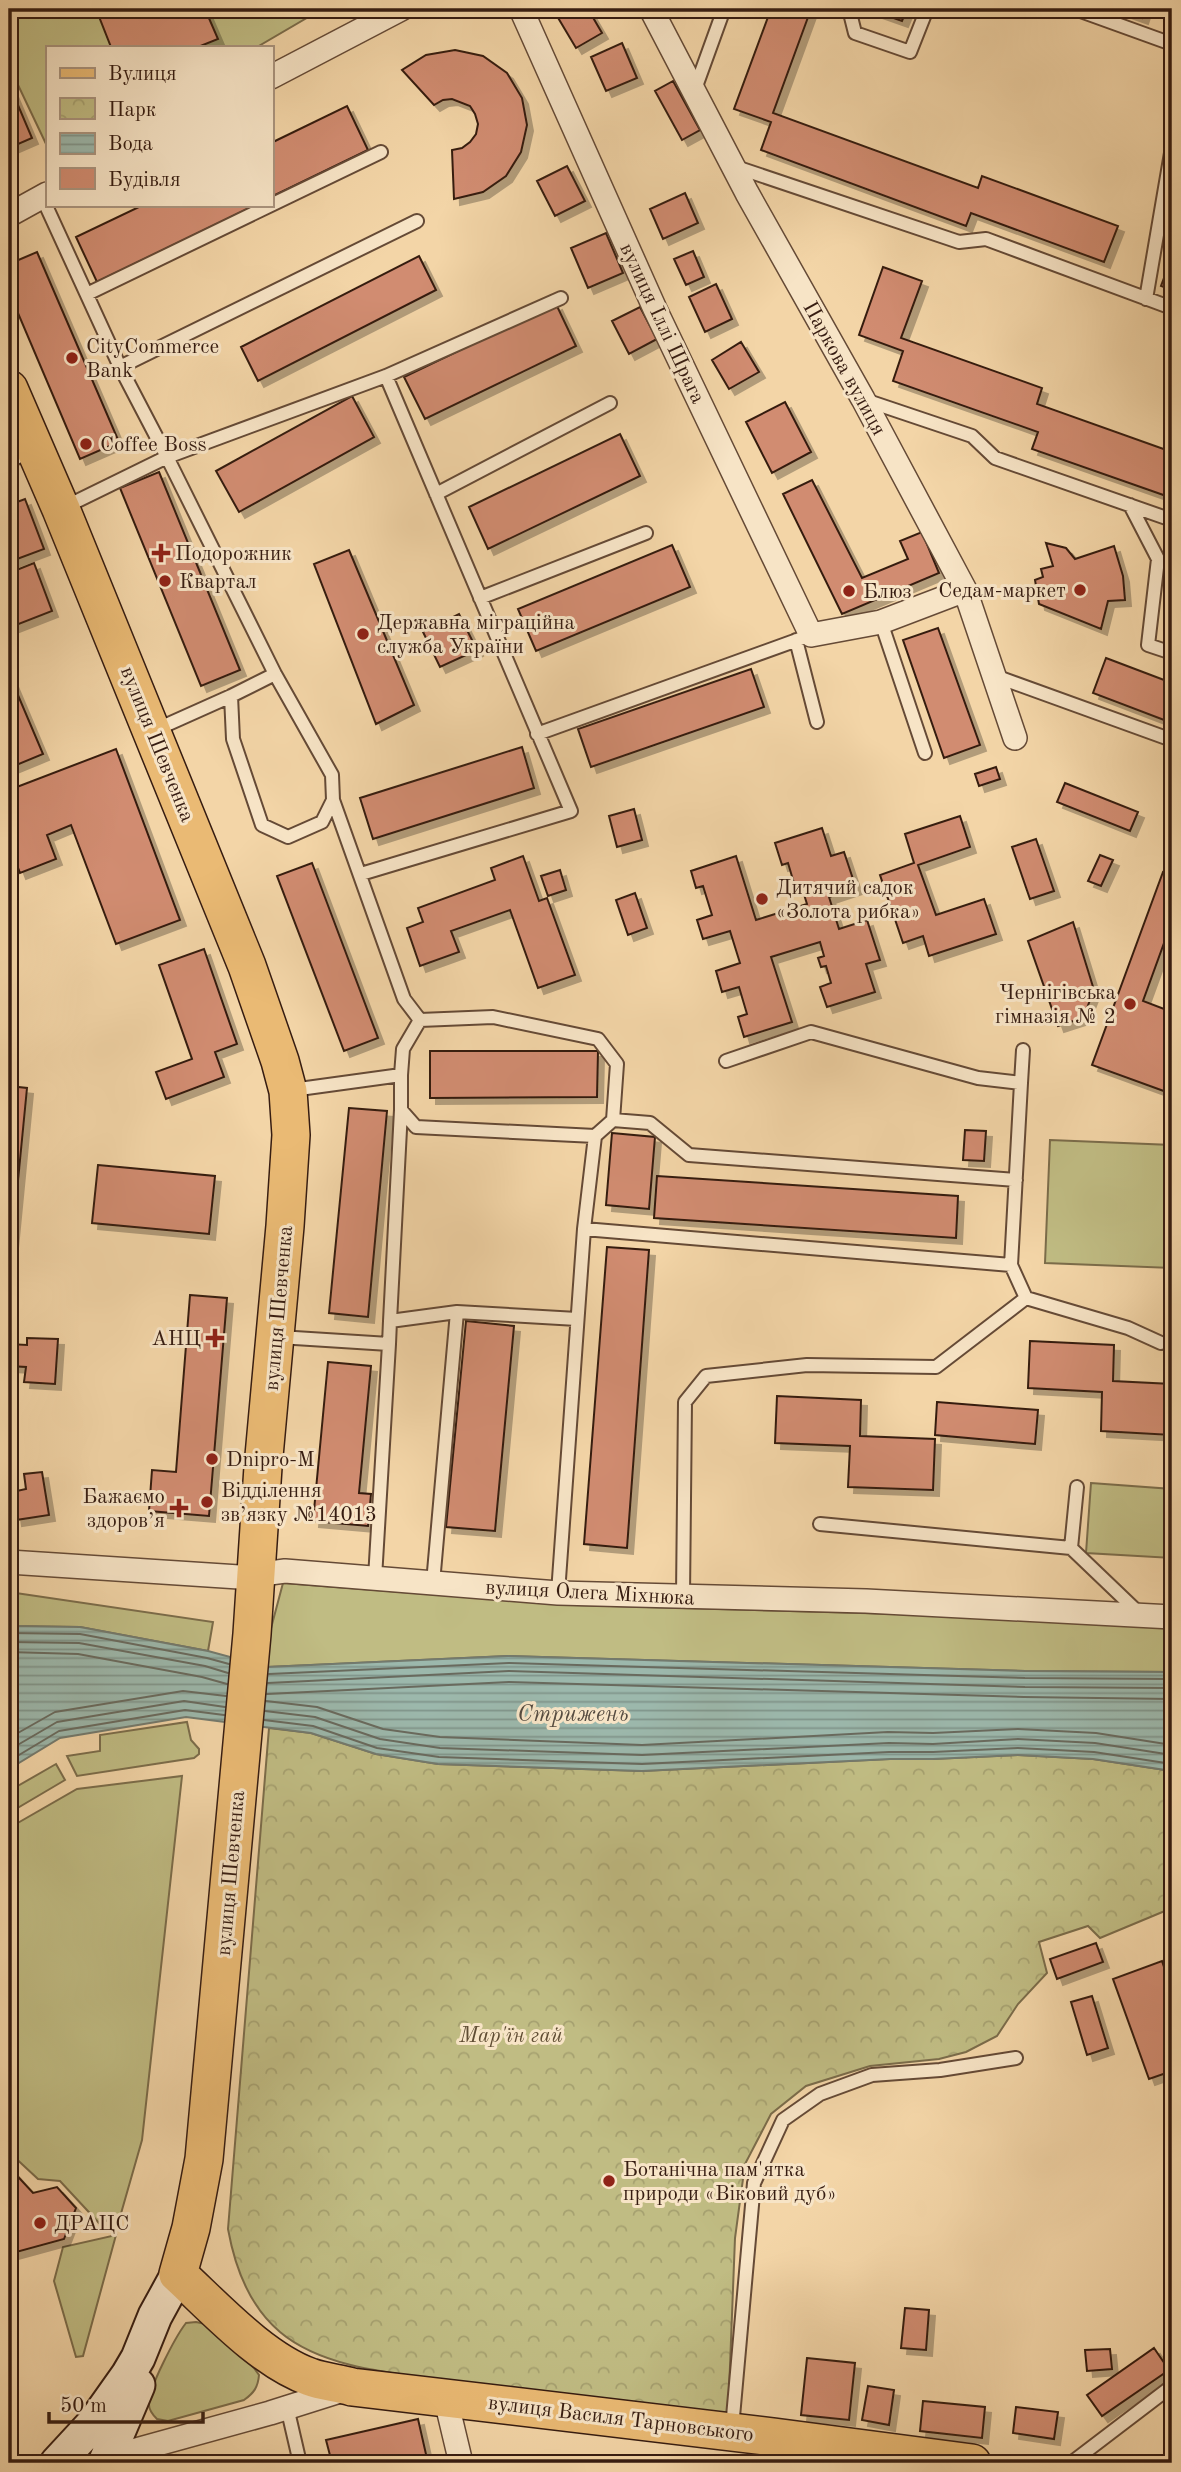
<svg xmlns="http://www.w3.org/2000/svg" width="1181" height="2472" font-family="'Old Standard TT',serif">
<style>
.grass{fill:#c0bc83;stroke:#7b6c4a;stroke-width:2}
.park{fill:url(#park-crowns);stroke:#7b6c4a;stroke-width:2}
.water{fill:url(#water-rules);stroke:#737a6e;stroke-width:2}
.lines{fill:none;stroke-linecap:round;stroke-linejoin:round}
.shore{stroke:#696a5e;stroke-width:2}
.building{fill:#d18c71;stroke:#361c11;stroke-width:2;filter:url(#shadow)}
.service-casing{stroke:#654a36;stroke-width:16}
.minor-casing{stroke:#654a36;stroke-width:26}
.secondary-casing{stroke:#361c11;stroke-width:37}
.primary-casing{stroke:#361c11;stroke-width:40}
.service{stroke:#f7e4c6;stroke-width:12}
.minor{stroke:#f7e4c6;stroke-width:23}
.secondary{stroke:#f7e4c6;stroke-width:33}
.primary{stroke:#eaba74;stroke-width:37}
.poi-dot{fill:#8f2418;stroke:#f7e4c6;stroke-width:2.5}
.labels{text-anchor:middle;stroke-width:6;stroke-linejoin:round;paint-order:stroke}
.street-label{font-size:21px;fill:#361c11;stroke:#f7e4c6}
.poi-label{font-size:21px;fill:#361c11;stroke:#f7e4c6;text-anchor:start}
.park-label{font-size:21px;font-style:italic;fill:#5f4c33;stroke:#f7e4c6}
.water-label{font-size:23px;font-style:italic;fill:#554b40;stroke:#f7e4c6}
</style>
<defs>
<pattern id="park-crowns" width="20" height="18" patternUnits="userSpaceOnUse" patternTransform="scale(1.75)"><rect width="20" height="18" fill="#c0bc83"/><path d="M2 6a3 3 0 1 1 6 0M12 15a3 3 0 1 1 6 0" fill="none" stroke="#a6a170"/></pattern>
<pattern id="water-rules" width="6" height="5" patternUnits="userSpaceOnUse" patternTransform="scale(1.75)"><rect width="6" height="5" fill="#9cb8ac"/><path d="M0 2.5h6" fill="none" stroke="#80958b"/></pattern>
<filter id="shadow"><feDropShadow dx="6" dy="6" stdDeviation="0" flood-color="#0004"/></filter>
</defs>
<rect width="100%" height="100%" fill="#f3d5a7"/>
<filter id="stains"><feTurbulence type="fractalNoise" baseFrequency=".00286" numOctaves="4"/><feColorMatrix values="0 0 0 0 .2 0 0 0 0 .09 0 0 0 0 .02 0 0 0 .5 -.17"/></filter>
<radialGradient id="worn" r=".72"><stop offset=".6" stop-color="#630" stop-opacity="0"/><stop offset="1" stop-color="#630" stop-opacity=".3"/></radialGradient>
<path class="grass" d="M9 9H322L257 47H47V146L9 66Z
M1050 1140 1172 1145V1268L1045 1263Z
M1091 1483 1172 1489V1558L1086 1553Z
M283 1583 574 1605 932 1615 1172 1628V1672L1025 1671 508 1656 267 1667 270 1632Z
M9 1592 213 1622 208 1651 80 1627 9 1626Z
M187 1722 191 1740 199 1749V1754L194 1758 77 1776 67 1756 100 1751V1735Z
M56 1764 65 1780 9 1813V1791Z
M182 1776 142 2140 120 2217 99 2223 60 2181 38 2179 9 2152V1828L77 1789Z
M116 2235 83 2356 76 2357 54 2281 63 2247Z
M196 2322 210 2325 254 2368 259 2375C258 2387 254 2393 244 2400L168 2421 157 2419C153 2415 149 2410 149 2405 147 2390 176 2336 186 2323Z"/>
<path class="park" d="M269 1728 311 1733 376 1754 438 1764 642 1771 890 1759H933L1018 1755 1093 1759 1172 1771V1908L1100 1938 1088 1926 1039 1942 1047 1973 1018 2004 997 2036 966 2052 939 2059 870 2066 806 2086 771 2114 745 2164 735 2238 728 2417C639 2407 551 2397 463 2383 405 2374 326 2371 280 2332 249 2306 235 2268 228 2229Z"/>
<path class="water" d="M9 1626 80 1627 208 1651 267 1667 508 1656 1025 1671 1172 1672V1771L1093 1759 1018 1755 933 1759H890L642 1771 438 1764 376 1754 311 1733 186 1717 60 1738 9 1769Z"/>
<g class="lines">
<path class="shore" d="M9 1633 80 1634 207 1658 229 1664
M9 1642 79 1643 205 1666 228 1673
M9 1652 78 1654 202 1677 227 1684
M269 1674 509 1663 1025 1678 1172 1679
M268 1683 509 1671 1025 1687 1172 1688
M267 1694 509 1682 1024 1697 1172 1699
M266 1701 317 1707 383 1729 440 1737 642 1745 888 1732 933 1733 1018 1729 1096 1733 1172 1745
M265 1711 315 1717 380 1739 440 1748 642 1755 889 1743 933 1744 1018 1739 1095 1743 1172 1755
M264 1720 313 1726 377 1748 439 1757 642 1764 889 1752H933L1018 1748 1094 1752 1172 1764
M9 1738 55 1712 183 1691 226 1696
M9 1750 57 1722 184 1701 225 1707
M9 1761 59 1731 185 1710 224 1715"/>
</g>
<path class="building" d="M112 9H205L218 39 198 47H111L98 14Z
M568 9H588L602 33 576 48 557 16Z
M771 9H811L773 113 978 188 982 176 1118 226 1104 262 971 213 966 226 761 150 771 122 734 109Z
M868 9H907L902 21Z
M1117 9H1145L1142 18Z
M622 43 637 78 606 91 591 57Z
M455 50 483 56 507 73 522 98 527 125 521 152 506 176 483 192 454 199 452 150 462 148 470 142 476 134 478 124 475 114 470 106 452 99 443 100 434 105 402 70 426 55Z
M673 81 700 130 682 140 655 91Z
M9 84 32 138 9 148Z
M347 106 368 150 271 197V143Z
M567 166 585 201 555 216 537 181Z
M685 193 698 223 663 239 650 209Z
M143 205H256L97 282 76 237Z
M606 233 623 273 588 288 571 248Z
M693 251 704 277 686 285 674 259Z
M37 252 119 442 80 459 9 292V264Z
M419 256 436 290 258 381 241 347Z
M883 267 922 281 901 338 1042 388 1037 404 1172 452V498L1032 449 1038 432 893 381 903 351 859 335Z
M1167 270 1172 272V290L1161 286Z
M716 284 732 319 705 332 689 297Z
M556 304 576 346 425 419 404 377Z
M640 307 657 339 629 354 612 321Z
M741 342 759 372 729 389 712 360Z
M352 396 374 437 239 512 216 471Z
M785 402 811 452 772 473 746 422Z
M620 434 640 476 488 549 469 507Z
M159 472 240 670 201 686 120 488Z
M812 480 862 578 908 559 900 541 922 532 939 573 842 614 783 494Z
M25 499 44 549 9 562V505Z
M1046 543 1066 548 1075 559 1114 546 1123 576 1125 600 1108 601 1101 629 1039 604 1035 580 1043 577 1041 569 1053 566Z
M672 545 690 587 536 651 518 609Z
M349 550 414 705 376 724 314 564Z
M34 563 52 611 11 627 9 621V573Z
M459 614 477 650 440 667 423 632Z
M938 628 980 745 944 758 903 640Z
M1106 658 1172 683V723L1093 693Z
M751 669 764 707 591 767 578 729Z
M9 674 43 754 9 768Z
M522 747 534 788 373 839 360 798Z
M116 749 180 920 116 944 71 825 47 835 56 859 20 873 9 844V790Z
M996 767 1000 779 979 786 975 774Z
M1065 783 1138 812 1130 831 1057 802Z
M634 809 642 840 617 847 609 816Z
M960 816 970 847 918 865 936 915 984 899 996 934 929 956 923 936 903 943 880 875 914 863 905 834Z
M822 828 831 856 844 852 856 888 829 897 839 929 867 920 880 960 866 964 875 992 827 1007 820 987 831 983 826 966 821 967 818 958 824 956 820 942 771 957 792 1022 744 1037 738 1017 747 1014 739 987 722 992 716 971 740 963 730 931 703 939 697 920 712 915 703 886 696 888 691 871 736 856 756 920 807 904 802 888 796 890 788 863 782 865 775 843Z
M1036 839 1054 891 1030 899 1012 847Z
M1100 855 1113 860 1101 886 1088 881Z
M523 856 539 901 547 898 575 975 538 988 510 910 451 931 459 952 420 966 407 928 423 922 418 908 495 880 491 868Z
M312 863 378 1038 344 1051 277 876Z
M560 870 566 890 548 896 541 876Z
M1163 872 1172 875V921L1143 1001 1172 1012V1094L1092 1065Z
M635 893 647 928 628 935 616 900Z
M1073 922 1094 990 1083 1018 1058 1026 1028 941Z
M204 949 237 1044 215 1052 224 1077 166 1099 156 1072 192 1059 159 965Z
M430 1051H598L597 1097 430 1098Z
M9 1086 27 1088 9 1273Z
M349 1108 387 1111 368 1317 329 1313Z
M965 1130 986 1131 984 1161 963 1160Z
M612 1133 655 1137 649 1209 606 1205Z
M98 1165 215 1176 209 1234 92 1223Z
M657 1176 958 1196 956 1238 654 1218Z
M607 1247 649 1250 627 1548 584 1544Z
M190 1295 227 1298 209 1516 149 1511 152 1470 176 1472Z
M466 1321 514 1326 495 1531 446 1527Z
M27 1338 58 1339 55 1384 24 1382 26 1367 9 1366V1344L27 1345Z
M1030 1341 1114 1345 1113 1381 1172 1384V1435L1101 1431 1102 1392 1028 1388Z
M328 1362 371 1366 359 1493 371 1494 368 1526 313 1521Z
M777 1396 861 1400 860 1436 935 1439 933 1490 848 1487 850 1446 775 1443Z
M937 1402 1038 1410 1035 1444 935 1435Z
M42 1472 49 1515 16 1520 12 1492 26 1489 24 1474Z
M1096 1943 1103 1962 1057 1979 1050 1959Z
M1162 1961 1172 1991V2071L1149 2079 1113 1979Z
M1092 1996 1108 2048 1087 2055 1071 2002Z
M9 2167 33 2193 57 2187 76 2208 64 2239 9 2254Z
M905 2308 929 2310 926 2350 901 2348Z
M1154 2348 1169 2370 1102 2416 1087 2395Z
M1110 2349 1112 2369 1087 2371 1085 2350Z
M807 2358 855 2363 849 2420 801 2415Z
M868 2386 894 2390 889 2425 862 2420Z
M923 2401 985 2407 982 2438 920 2431Z
M1016 2407 1058 2412 1054 2439 1013 2433Z
M418 2419 428 2463H332L326 2440Z"/>
<g class="lines">
<g class="service-casing">
<path id="service" d="M849 9 855 33 910 52 927 9
M1075 9 1172 44
M694 92 724 9
M733 166 959 242 986 239 1172 308
M42 197 120 367 167 457 65 507
M271 205 381 152
M87 294 271 205
M1146 299 1172 147
M120 367 417 221
M865 400 972 436 995 458 1172 520
M9 462 32 449
M436 494 610 403
M1130 505 1158 559 1148 645 1172 653
M480 598 646 533
M881 622 925 753
M796 640 817 722
M995 676 1172 740
M231 696 275 674
M155 730 231 696 233 739 262 825 288 837 322 822 333 800
M537 734 811 635
M361 874 571 811 386 376
M420 1020 493 1017 598 1039 617 1064 613 1120
M726 1061 811 1032 978 1078 1021 1083 1023 1050
M401 1075 403 1049 420 1020 404 999 333 800 332 775 275 674 167 457 386 376 561 298
M292 1090 401 1075V1110L416 1127 595 1136 613 1120 650 1123 689 1155 1016 1180
M595 1136 584 1229 1011 1265 1021 1083
M1026 1298 1128 1328 1161 1343
M457 1312 577 1319
M390 1321 401 1110
M279 1337 389 1344 375 1578
M389 1344 390 1321 457 1312 433 1583
M820 1524 1071 1548 1141 1615
M1071 1548 1077 1487
M558 1593 584 1229
M683 1596 685 1402 706 1376 807 1365 936 1367 1026 1298 1011 1265
M287 2407 300 2463
M732 2428 754 2183 783 2120 820 2094 872 2075 940 2070 1016 2058
M1071 2463 1172 2386"/>
</g>
<g class="minor-casing">
<path id="minor" d="M521 9 655 309 811 635 881 622 965 590
M651 9 747 193 863 399 965 590 1015 738
M271 77 401 9
M9 215 47 194
M9 1562 239 1577 285 1571 558 1593 866 1601 1172 1617
M445 2396 461 2463
M774 2437 780 2463
M107 2458 270 2413 346 2389"/>
</g>
<g class="secondary-casing">
<path id="secondary" d="M57 2463 94 2423 128 2375 138 2358 155 2316 178 2274
M105 2463 138 2385"/>
</g>
<g class="primary-casing">
<path id="primary" d="M9 389 61 509 247 966 280 1061 288 1091 291 1135 285 1226 263 1467 252 1634 204 2159 191 2228 178 2274C215 2308 262 2360 310 2377 323 2382 339 2383 352 2387L774 2437 972 2463"/>
</g>
<use href="#service" class="service"/>
<use href="#minor" class="minor"/>
<use href="#secondary" class="secondary"/>
<use href="#primary" class="primary"/>
</g>
<g class="poi-dot">
<circle cx="72" cy="358" r="7"/>
<circle cx="86" cy="444" r="7"/>
<path d="M157.5 542.5h7v7h7v7h-7v7h-7v-7h-7v-7h7z"/>
<circle cx="165" cy="581" r="7"/>
<circle cx="1080" cy="590" r="7"/>
<circle cx="849" cy="591" r="7"/>
<circle cx="363" cy="634" r="7"/>
<circle cx="762" cy="899" r="7"/>
<circle cx="1130" cy="1004" r="7"/>
<path d="M211.5 1327.5h7v7h7v7h-7v7h-7v-7h-7v-7h7z"/>
<circle cx="212" cy="1459" r="7"/>
<circle cx="207" cy="1502" r="7"/>
<path d="M175.5 1497.5h7v7h7v7h-7v7h-7v-7h-7v-7h7z"/>
<circle cx="609" cy="2181" r="7"/>
<circle cx="40" cy="2223" r="7"/>
</g>
<g class="labels">
<g class="street-label">
<text transform="translate(663 323) rotate(65)" y="7">вулиця Іллі Шрага</text>
<text transform="translate(845 368) rotate(61)" y="7">Паркова вулиця</text>
<text transform="translate(158 744) rotate(68)" y="7">вулиця Шевченка</text>
<text transform="translate(278 1308) rotate(-85)" y="7">вулиця Шевченка</text>
<text transform="translate(590 1592) rotate(3)" y="7">вулиця Олега Міхнюка</text>
<text transform="translate(230 1873) rotate(-85)" y="7">вулиця Шевченка</text>
<text transform="translate(621 2418) rotate(7)" y="7">вулиця Василя Тарновського</text>
</g>
<g class="poi-label">
<text x="86" y="353">CityCommerce<tspan x="86" dy="24">Bank</tspan></text>
<text x="100" y="451">Coffee Boss</text>
<text x="175" y="560">Подорожник</text>
<text x="179" y="588">Квартал</text>
<text x="1066" y="597" text-anchor="end">Седам-маркет</text>
<text x="863" y="598">Блюз</text>
<text x="377" y="629">Державна міграційна<tspan x="377" dy="24">служба України</tspan></text>
<text x="776" y="894">Дитячий садок<tspan x="776" dy="24">«Золота рибка»</tspan></text>
<text x="1116" y="999" text-anchor="end">Чернігівська<tspan x="1116" dy="24">гімназія № 2</tspan></text>
<text x="201" y="1345" text-anchor="end">АНЦ</text>
<text x="226" y="1466">Dnipro-M</text>
<text x="221" y="1497">Відділення<tspan x="221" dy="24">зв’язку №14013</tspan></text>
<text x="165" y="1503" text-anchor="end">Бажаємо<tspan x="165" dy="24">здоров’я</tspan></text>
<text x="623" y="2176">Ботанічна пам'ятка<tspan x="623" dy="24">природи «Віковий дуб»</tspan></text>
<text x="54" y="2230">ДРАЦС</text>
</g>
<g class="park-label">
<text x="511" y="2042">Мар'їн гай</text>
</g>
<g class="water-label">
<text x="573" y="1721">Стрижень</text>
</g>
</g>
<rect width="1181" height="2472" fill="none" stroke="#f3d5a7" stroke-width="35"/>
<rect x="10" y="10" width="1160" height="2451" fill="none" stroke="#361c11" stroke-width="3.5"/>
<rect x="18" y="18" width="1146" height="2437" fill="none" stroke="#361c11" stroke-width="2"/>
<rect x="46" y="46" width="228" height="161" fill="#f7e4c6" stroke="#aa947e" stroke-width="2"/>
<rect x="60" y="68" width="35" height="10" fill="#eaba74" stroke="#aa947e" stroke-width="2"/>
<text x="108" y="80" font-size="21" fill="#361c11">Вулиця</text>
<rect x="60" y="98" width="35" height="21" fill="url(#park-crowns)" stroke="#aa947e" stroke-width="2"/>
<text x="108" y="116" font-size="21" fill="#361c11">Парк</text>
<rect x="60" y="133" width="35" height="21" fill="url(#water-rules)" stroke="#aa947e" stroke-width="2"/>
<text x="108" y="150" font-size="21" fill="#361c11">Вода</text>
<rect x="60" y="168" width="35" height="21" fill="#d18c71" stroke="#aa947e" stroke-width="2"/>
<text x="108" y="186" font-size="21" fill="#361c11">Будівля</text>
<path d="M49 2412v10h154v-10" fill="none" stroke="#361c11" stroke-width="3.5"/>
<text x="60" y="2412" font-size="21" fill="#361c11" stroke="#f7e4c6" stroke-width="5" paint-order="stroke">50 m</text>
<rect width="100%" height="100%" filter="url(#stains)"/>
<rect width="100%" height="100%" fill="url(#worn)"/>
</svg>
